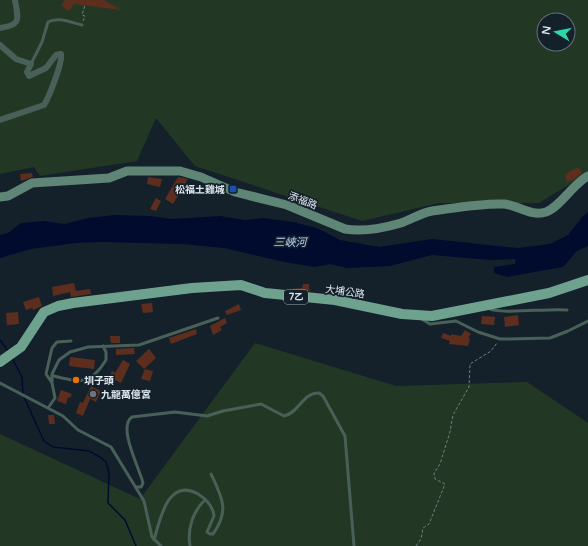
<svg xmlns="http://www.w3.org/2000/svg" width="588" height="546" font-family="'Varela Round','Noto Sans TC',sans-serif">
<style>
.green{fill:#233824;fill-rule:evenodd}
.water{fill:#010b2d}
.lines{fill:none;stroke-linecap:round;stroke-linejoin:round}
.stream{stroke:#010b2d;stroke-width:1.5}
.building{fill:#5d2e1e}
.path{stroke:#737d86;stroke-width:1;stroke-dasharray:3 2;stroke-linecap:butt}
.lane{stroke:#486057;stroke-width:3}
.street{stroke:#486057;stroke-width:6}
.secondary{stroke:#5e8576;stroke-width:9}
.primary{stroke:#6ea28f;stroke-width:10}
.transit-dot{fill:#1a4fb4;stroke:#14212b;stroke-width:1.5}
.food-dot{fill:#e8710a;stroke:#14212b;stroke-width:1.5}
.worship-dot{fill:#6b7280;stroke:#14212b;stroke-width:1.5}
.labels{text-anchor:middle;stroke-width:3.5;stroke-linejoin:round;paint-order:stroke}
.shield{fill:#14212b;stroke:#a1abb4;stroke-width:1}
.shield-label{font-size:9px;font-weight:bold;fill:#dee6ee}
.poi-label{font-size:10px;font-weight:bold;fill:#dee6ee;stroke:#14212b;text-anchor:start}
.street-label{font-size:10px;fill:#dee6ee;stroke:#14212b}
.water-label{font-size:11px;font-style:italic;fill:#bcd1fa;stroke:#14212b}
</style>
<rect width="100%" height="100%" fill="#14212b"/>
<path class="green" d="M0 0H588V173L539 203H439L362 221 195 166 156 118 137 161 40 176 34 167 0 174ZM544 20H568V44H544Z
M255 343 396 386 527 382 588 423V546H0V434L140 499Z"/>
<path class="water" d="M588 212V246L577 251 563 267 507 277 494 273V267L515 264 516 259 490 260 432 255 390 266 347 268 330 264 315 267 284 262 224 248 182 244 102 242 76 243 31 249 0 258V235L8 233 21 223 44 221 64 224 88 218 115 215 150 216 172 219 220 216 245 220 263 218 293 222 317 228 340 240 379 247 432 239 518 248 550 244 568 235 583 216Z"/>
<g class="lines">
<path class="stream" d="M0 340 8 351
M12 358 22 377 23 395 44 441 53 447 89 451 100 457 106 462 109 473 108 503 125 520 136 546"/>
</g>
<path class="building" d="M65 0H104L121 10 74 4 69 11 61 5Z
M578 167 582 173 572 181 571 180 567 182 565 174Z
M32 173 33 177 21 181 20 174Z
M148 177 162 179 160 187 147 184Z
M178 177 188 179 173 204 165 199Z
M156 198 161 201 156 211 150 209Z
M74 283 76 291 90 289 91 294 71 297 70 292 53 296 52 287Z
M303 284H309V289L311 291 290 289 302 288Z
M39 297 42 306 33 310 32 308 26 310 23 302Z
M152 303 153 312 143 313 141 304Z
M239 304 241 310 227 315 225 311Z
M18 312 19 324 7 325 6 313Z
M518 315 519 325 505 327 504 317Z
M482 316 495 317 494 325 481 324Z
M225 318 227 323 220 327 222 330 213 335 210 326Z
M196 329 197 334 171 344 169 338Z
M465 330 471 334 468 338H470L468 346 449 344 450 341 441 338 443 333 451 336V334L461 336Z
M110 336H120V343H111Z
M134 348 135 354 116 355V349Z
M149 349 156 358 144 369 136 361Z
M70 357 95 360 94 369 69 366Z
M123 360 130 364 121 383 109 377 112 371 115 373Z
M145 369 153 371 150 381 141 379Z
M91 386 101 391 96 402 90 399 83 416 76 413 80 402 83 403Z
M61 390 72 394 70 398 68 397 66 404 57 401Z
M48 415H54L55 424H49Z"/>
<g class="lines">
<path class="path" d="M83 21 85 16 82 15 85 5
M416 546 421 539 423 528 429 524 445 484 435 479 434 473 440 464 450 432 453 415 469 387 470 364 491 351 497 343"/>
<path class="lane" d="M31 64 42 42 48 22C58 16 72 23 82 25
M488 308C499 315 549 308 567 310
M420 318 430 324 456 321 478 332 500 339H508L550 338 568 331 588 321
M54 376C80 382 90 386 106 360V352L103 346
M0 383 63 416 78 430 111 447 144 501 152 537 161 546
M52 383 46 374 52 348 57 342 71 341
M48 408 55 398 52 383V374L59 360 70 352 88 347 139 345 218 318
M137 487H141L143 483C140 469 117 427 132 417L175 412 207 416 223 411 261 404 284 416C299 413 303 392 319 393L323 396 345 436 354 546
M154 540C160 519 168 477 198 494 206 499 213 507 214 516L207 532 210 534H213C230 511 222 497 211 474
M190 546C187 529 193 511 205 500"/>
<path class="street" d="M0 28C22 25 18 19 15 0
M0 45 16 59 31 64 27 72 29 76 46 68 56 55 61 54C63 62 49 97 44 105L0 120"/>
<path class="secondary" d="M0 197 8 196 32 183 109 178 127 171H180L201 177 235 192 287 205 345 229C363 232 384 228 401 223 412 219 421 213 432 211 456 208 480 203 504 204 518 205 531 217 546 212 560 207 572 185 588 176"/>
<path class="primary" d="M0 362 21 347 44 312 58 306 73 303 192 288 241 285 265 293 335 300 402 314 432 316 549 293 588 280"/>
</g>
<rect class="transit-dot" x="229" y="185" width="8" height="8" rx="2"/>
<circle class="food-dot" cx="76" cy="380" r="4"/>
<circle class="worship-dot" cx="93" cy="394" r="4"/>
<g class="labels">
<rect class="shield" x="284" y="290" width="24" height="14" rx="3"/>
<g class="shield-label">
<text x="296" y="300">7乙</text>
</g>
<g class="poi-label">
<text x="225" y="193" text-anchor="end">松福土雞城</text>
<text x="84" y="384">圳子頭</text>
<text x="101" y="398">九龍萬億宮</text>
</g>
<g class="street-label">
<text transform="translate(303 200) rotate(21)" y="4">添福路</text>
<text transform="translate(345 291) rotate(8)" y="4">大埔公路</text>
</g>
<g class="water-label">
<text x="290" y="246">三峽河</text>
</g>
</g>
<g transform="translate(556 32) rotate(280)"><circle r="19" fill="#14212b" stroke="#657079"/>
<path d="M0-3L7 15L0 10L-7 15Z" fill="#2fd4aa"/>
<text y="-6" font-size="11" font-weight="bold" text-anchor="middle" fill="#dee6ee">N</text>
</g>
</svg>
